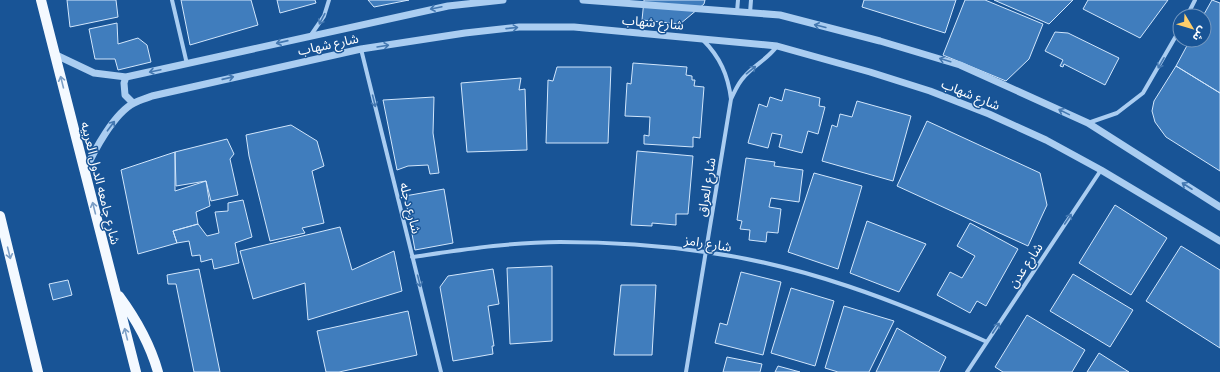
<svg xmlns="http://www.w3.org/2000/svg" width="1220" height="372" font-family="'Exo 2','Noto Sans Arabic',sans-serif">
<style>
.building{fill:#407dbd;stroke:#d1e6fc}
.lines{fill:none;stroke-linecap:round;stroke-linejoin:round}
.minor{stroke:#aacdf1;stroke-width:4}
.tertiary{stroke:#aacdf1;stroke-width:7}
.primary{stroke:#f4f9ff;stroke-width:10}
.oneway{stroke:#4478b1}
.oneway2{stroke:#7b9ec5}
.labels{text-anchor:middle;stroke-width:3;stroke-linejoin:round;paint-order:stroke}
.street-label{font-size:13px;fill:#fff;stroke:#185496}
</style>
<rect width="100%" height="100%" fill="#185496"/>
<path class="building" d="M67 0H116L118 17 70 27Z
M181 0H251L258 25 190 45Z
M277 0H315L316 3 280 13Z
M368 0H409L374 7Z
M644 0H705L704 4 680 24 642 20Z
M864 0H956L945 33 862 7Z
M965 0H985L1043 24 1029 59 1006 81 943 55Z
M994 0H1073L1049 24Z
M1088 0H1168L1140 38 1083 9Z
M1212 0 1220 3V93L1176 66 1190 40H1204L1203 16Z
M117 23 118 44 138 38 147 45 151 62 118 70 115 59H95L89 29Z
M1055 32 1068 33 1119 58 1105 85 1064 64 1063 67 1060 66 1063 60 1045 51Z
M633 63 687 67 686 75 692 76V80H695L694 86 704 87 700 138 693 137V147L644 144V135L649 136 650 117 625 116 627 83 631 84Z
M1176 66 1220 93V171L1166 137 1155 122 1152 111 1154 101Z
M557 67H611L608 143H546L548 80 553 81Z
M521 78 519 90 525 89 527 150 467 152 461 83Z
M785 89 820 98 819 106 825 107 818 134 808 131 802 153 779 147 782 135 772 133 768 148 748 143 759 104 767 107 770 97 782 101Z
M434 97 433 133 439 173 430 174 428 165 408 166 397 170 383 100Z
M857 101 911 116 893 181 822 161 832 125 837 127 840 114 852 117Z
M927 121 1040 173 1047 205 1028 246 897 186Z
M291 125 317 141 324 166 312 171 324 223 302 228 305 233 270 241 249 156 246 135Z
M227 139 234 154 230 159 238 195 211 201 206 181 176 186 175 152Z
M637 151 693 156 688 214H676V225L652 223V226L631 225Z
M175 152V191L206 181 210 206 196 212 198 224 173 231 177 243 138 254 121 170Z
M746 158 775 162 774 166 803 170 799 202 771 198 769 207 781 209 778 233 767 232 766 242 749 240 750 230 740 229 742 221 737 220Z
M814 173 862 186 838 269 788 252Z
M444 189 453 243 415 250 405 196Z
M243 200 252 237 235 243 239 263 214 269 212 259 201 262 200 255 192 256 189 241 177 243 173 231 198 224 207 236 219 233 215 212 228 211V203Z
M1115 205 1167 238 1131 295 1079 263Z
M867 221 926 244 899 292 850 273Z
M970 223 1018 249 986 306 977 301 970 313 937 295 950 272 962 278 975 256 957 246Z
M340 227 352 270 394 251 402 291 308 320 305 283 253 299 240 251Z
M1181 246 1220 270V348L1146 301Z
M552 266V341L510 344 507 268Z
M199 269 220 372H194L176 284H168L167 275Z
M493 269 499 304 488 306 494 346H492L493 354 453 361 440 287 448 276Z
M741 272 781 282 763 355 715 343 720 323 727 325Z
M1073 274 1133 310 1110 347 1050 311Z
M68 280 72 295 53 300 49 284Z
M621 285H656L652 355H614Z
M791 288 834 301 815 366 771 353Z
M844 306 894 321 869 372H838L825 368Z
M408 311 417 355 339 372H326L317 331Z
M1027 315 1085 350 1072 372H1003L995 367Z
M897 328 946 357 939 372H876Z
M1099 353 1129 372H1087Z
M727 357 762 364 760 372H723Z
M778 366 800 372H775Z"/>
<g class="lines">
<path class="minor" d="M172 0 187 64
M737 12 738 0
M750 13 751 0
M1187 16 1195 0
M311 35 324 16 329 0
M703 40C720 57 728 75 731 99
M361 49 441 372
M1088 123 1117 113 1143 93 1180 29
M412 257C461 250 511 242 560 242 608 242 657 245 705 252 803 265 897 301 987 342
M686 372 731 99C735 91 738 83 744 77 754 65 768 59 777 46
M967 372 1101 170"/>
<path class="tertiary" d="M583 0 780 15 880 41 960 65 1088 123 1220 207
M54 54 94 73 126 77 448 6 503 0
M126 77 124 83 125 95 133 103
M85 171C94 151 114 113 134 103 140 100 147 98 152 96L361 49 465 33 519 27H574L777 46 870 72 930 91 989 114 1046 140 1101 170 1220 241"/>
<path class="primary" d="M41 0 136 372
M0 216 38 372
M119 296C136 319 150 344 158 372"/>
</g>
<defs><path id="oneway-shaft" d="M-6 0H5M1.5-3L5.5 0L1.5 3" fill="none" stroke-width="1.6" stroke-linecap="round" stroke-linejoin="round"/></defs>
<g class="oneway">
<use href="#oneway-shaft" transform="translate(436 8) rotate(168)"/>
<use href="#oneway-shaft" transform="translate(322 19) rotate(118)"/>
<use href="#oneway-shaft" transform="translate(820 26) rotate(-166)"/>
<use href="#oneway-shaft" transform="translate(512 28) rotate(-6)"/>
<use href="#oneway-shaft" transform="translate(282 42) rotate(167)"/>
<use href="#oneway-shaft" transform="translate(383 46) rotate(-9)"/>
<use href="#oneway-shaft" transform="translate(945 60) rotate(-163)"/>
<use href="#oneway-shaft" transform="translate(1161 63) rotate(120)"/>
<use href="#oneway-shaft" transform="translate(751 70) rotate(-39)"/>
<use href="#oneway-shaft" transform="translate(155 71) rotate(168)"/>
<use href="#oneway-shaft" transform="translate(228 78) rotate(-13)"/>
<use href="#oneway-shaft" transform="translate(374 101) rotate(76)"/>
<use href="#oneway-shaft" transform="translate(1064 112) rotate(-154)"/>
<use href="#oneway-shaft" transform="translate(111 126) rotate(-53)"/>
<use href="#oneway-shaft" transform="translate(1187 186) rotate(-147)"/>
<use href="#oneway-shaft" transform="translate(1068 219) rotate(-56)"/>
<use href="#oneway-shaft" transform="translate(419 281) rotate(76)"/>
<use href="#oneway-shaft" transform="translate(996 328) rotate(-56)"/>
</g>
<g class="oneway2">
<use href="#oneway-shaft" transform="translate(62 82) rotate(-104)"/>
<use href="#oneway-shaft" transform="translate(94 208) rotate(-104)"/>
<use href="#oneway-shaft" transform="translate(9 253) rotate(76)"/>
<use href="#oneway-shaft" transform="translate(126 334) rotate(-104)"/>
</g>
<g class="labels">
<g class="street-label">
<text transform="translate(653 22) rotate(5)" y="5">شارع شهاب</text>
<text transform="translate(328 44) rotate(-12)" y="5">شارع شهاب</text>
<text transform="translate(971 94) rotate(22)" y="5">شارع شهاب</text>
<text transform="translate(101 183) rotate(76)" y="5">شارع جامعه الدول العربيه</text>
<text transform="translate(706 187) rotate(-81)" y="5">شارع العراق</text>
<text transform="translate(411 208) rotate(76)" y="5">شارع دجله</text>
<text transform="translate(708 243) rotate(9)" y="5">شارع رامز</text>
<text transform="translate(1025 265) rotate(-56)" y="5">شارع عدن</text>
</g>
</g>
<g transform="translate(1192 28) rotate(128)"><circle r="19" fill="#185496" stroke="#7498c0"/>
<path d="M0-3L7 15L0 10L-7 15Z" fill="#ffce6a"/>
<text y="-6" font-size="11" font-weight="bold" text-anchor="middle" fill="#ffffff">ش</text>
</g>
</svg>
